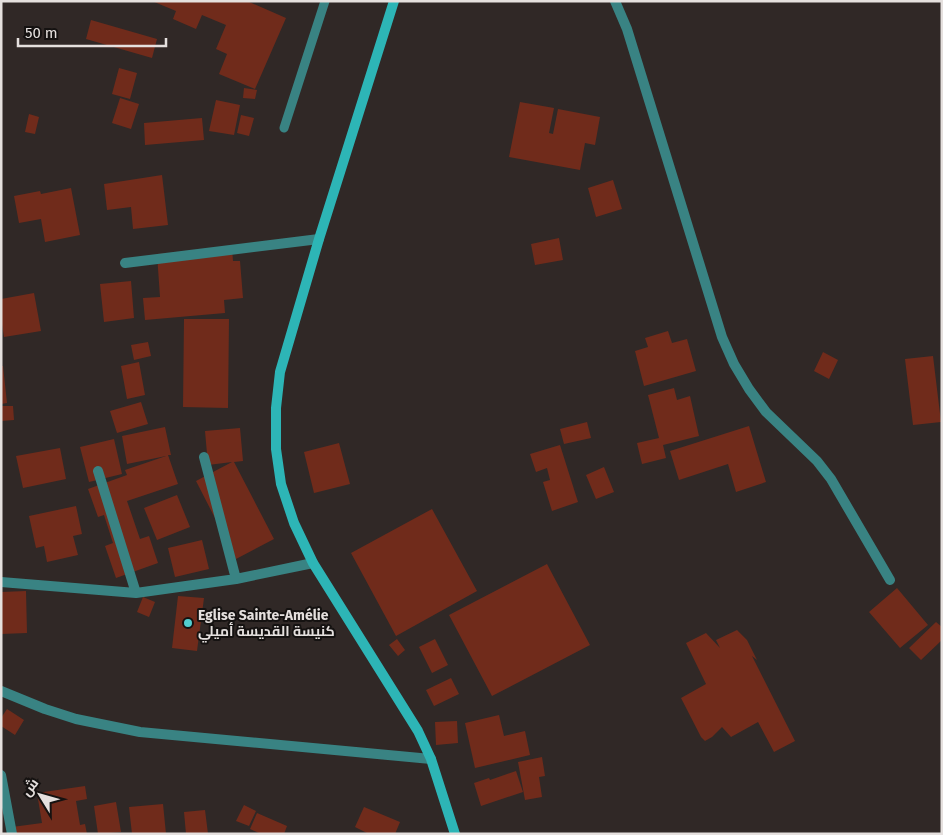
<svg xmlns="http://www.w3.org/2000/svg" width="943" height="835" font-family="'Fira Sans',Cairo,sans-serif">
<style>
.building{fill:#702b1b}
.lines{fill:none;stroke-linecap:round;stroke-linejoin:round}
.service{stroke:#398383;stroke-width:9}
.minor{stroke:#398383;stroke-width:10}
.secondary{stroke:#2db5b6;stroke-width:10}
.poi-dot{fill:#52cdce;stroke:#151211;stroke-width:2}
.labels{text-anchor:middle;stroke-width:4;stroke-linejoin:round;paint-order:stroke}
.poi-label{font-size:14px;font-weight:bold;fill:#e5e0de;stroke:#151211;text-anchor:start}
</style>
<rect width="100%" height="100%" fill="#302826"/>
<path class="building" d="M152 1H247L286 18 255 89 219 74 227 54 216 49 226 25 202 15 196 29 173 19 176 11Z
M91 20 157 39 152 58 86 39Z
M119 68 137 73 130 99 112 94Z
M244 88 257 90 255 99 243 98Z
M120 98 139 104 131 129 112 123Z
M216 100 240 105 234 135 209 131Z
M520 102 554 108 549 133 553 134 558 109 600 117 595 145 585 143 580 170 509 157Z
M29 114 39 117 35 134 25 132Z
M241 115 254 118 249 136 237 133Z
M202 118 204 140 145 145 144 123Z
M162 175 168 225 133 229 131 207 107 210 104 184Z
M613 180 622 209 596 217 588 188Z
M71 188 80 235 45 242 41 219 19 223 14 196 40 191 41 194Z
M559 238 563 260 535 265 531 244Z
M232 248 233 261H240L243 298 224 300 225 313 145 320 143 298 160 297 157 254Z
M131 281 134 318 104 322 100 284Z
M34 293 41 331 4 337 1 318V299Z
M184 319H229L228 408 183 407Z
M668 331 672 343 687 339 696 371 644 386 635 351 648 347 645 338Z
M148 342 151 356 134 360 131 345Z
M823 352 838 360 829 379 814 371Z
M933 356 941 422 913 425 905 359Z
M139 362 145 395 127 399 121 366Z
M1 366H3L7 403 1 404Z
M674 388 677 400 690 396 699 436 663 445 666 458 642 464 637 443 659 438 648 395Z
M141 402 148 424 117 433 110 411Z
M1 406H13L14 420 1 421Z
M587 422 591 438 564 444 560 429Z
M749 426 766 482 736 492 728 464 679 480 670 451Z
M165 427 171 455H168L178 484 127 501 140 539 149 536 158 563 116 578 105 546 113 543 104 515 98 517 88 489 127 475 125 470 166 456 127 464 122 436Z
M240 428 243 461 234 462 274 539 236 559 196 481 232 462 208 465 205 431Z
M114 439 122 474 89 482 80 447Z
M339 443 350 484 314 493 304 452Z
M560 445 578 502 552 511 543 482 550 480 547 468 536 472 530 454Z
M60 448 66 479 23 488 16 456Z
M604 467 614 492 596 499 586 475Z
M177 495 190 527 157 540 144 508Z
M76 506 82 534 73 536 78 555 47 562 44 546 36 548 29 516Z
M432 509 477 591 396 636 351 553Z
M202 540 209 569 175 577 168 548Z
M547 564 590 645 492 696 449 615Z
M897 588 928 625 900 648 869 612Z
M26 591 27 633 1 634V592Z
M178 596 204 598 197 651 172 648Z
M143 597 155 602 149 617 137 612Z
M936 622 942 627V640L921 660 909 648Z
M737 630 747 640 757 660 752 656 795 741 774 752 758 722 731 737 722 727 712 737 705 741 701 737 681 698 706 684 686 643 706 633 720 648 716 640Z
M397 639 405 650 398 656 389 645Z
M435 639 448 665 432 673 419 647Z
M451 678 459 694 434 706 426 690Z
M7 709 24 720 15 735 1 726V718Z
M499 715 504 736 525 731 530 755 475 768 465 723Z
M457 721 458 743 436 745 435 722Z
M542 757 545 776 539 777 542 797 525 800 518 762Z
M516 771 523 792 481 806 474 783 489 778 490 780Z
M85 786 87 799 76 801 80 825 85 824 87 834H13L12 827 42 823 37 793Z
M116 802 121 832 98 834 94 806Z
M163 804 166 834H132L129 807Z
M244 805 256 811 249 826 236 821Z
M364 807 400 822 395 834H369L355 827Z
M205 810 208 834H186L184 812Z
M257 813 287 826 284 834H261L250 829Z"/>
<g class="lines">
<path class="service" d="M284 128 325 1"/>
<path class="minor" d="M615 1 627 29 722 337 734 364 749 389 766 412 817 461 831 479 890 580
M125 263 319 239
M204 457 236 579
M98 471 136 593
M1 582 136 593 236 579 313 563
M1 691 45 709 76 719 140 732 431 759
M1 775 12 834"/>
<path class="secondary" d="M394 1 319 239 280 372 276 408V449L281 484 294 523 313 563 418 731 431 759 455 834"/>
</g>
<circle class="poi-dot" cx="188" cy="623" r="5"/>
<g class="labels">
<g class="poi-label">
<text x="198" y="620">Eglise Sainte-Amélie<tspan x="198" dy="16">كنيسة القديسة أميلي</tspan></text>
</g>
</g>
<rect width="943" height="835" fill="none" stroke="#e5e0de" stroke-width="5"/>
<g transform="translate(40 795) rotate(307)" stroke="#151211" stroke-width="4" paint-order="stroke">
<path d="M0-4L9 19L0 12L-9 19Z" fill="#e5e0de"/>
<text y="-8" font-size="14" font-weight="bold" text-anchor="middle" fill="#e5e0de">ش</text>
</g>
<path d="M18 38v8h148v-8" fill="none" stroke="#e5e0de" stroke-width="2.5"/>
<text x="25" y="38" font-size="15" fill="#e5e0de" stroke="#151211" stroke-width="4" paint-order="stroke">50 m</text>
</svg>
